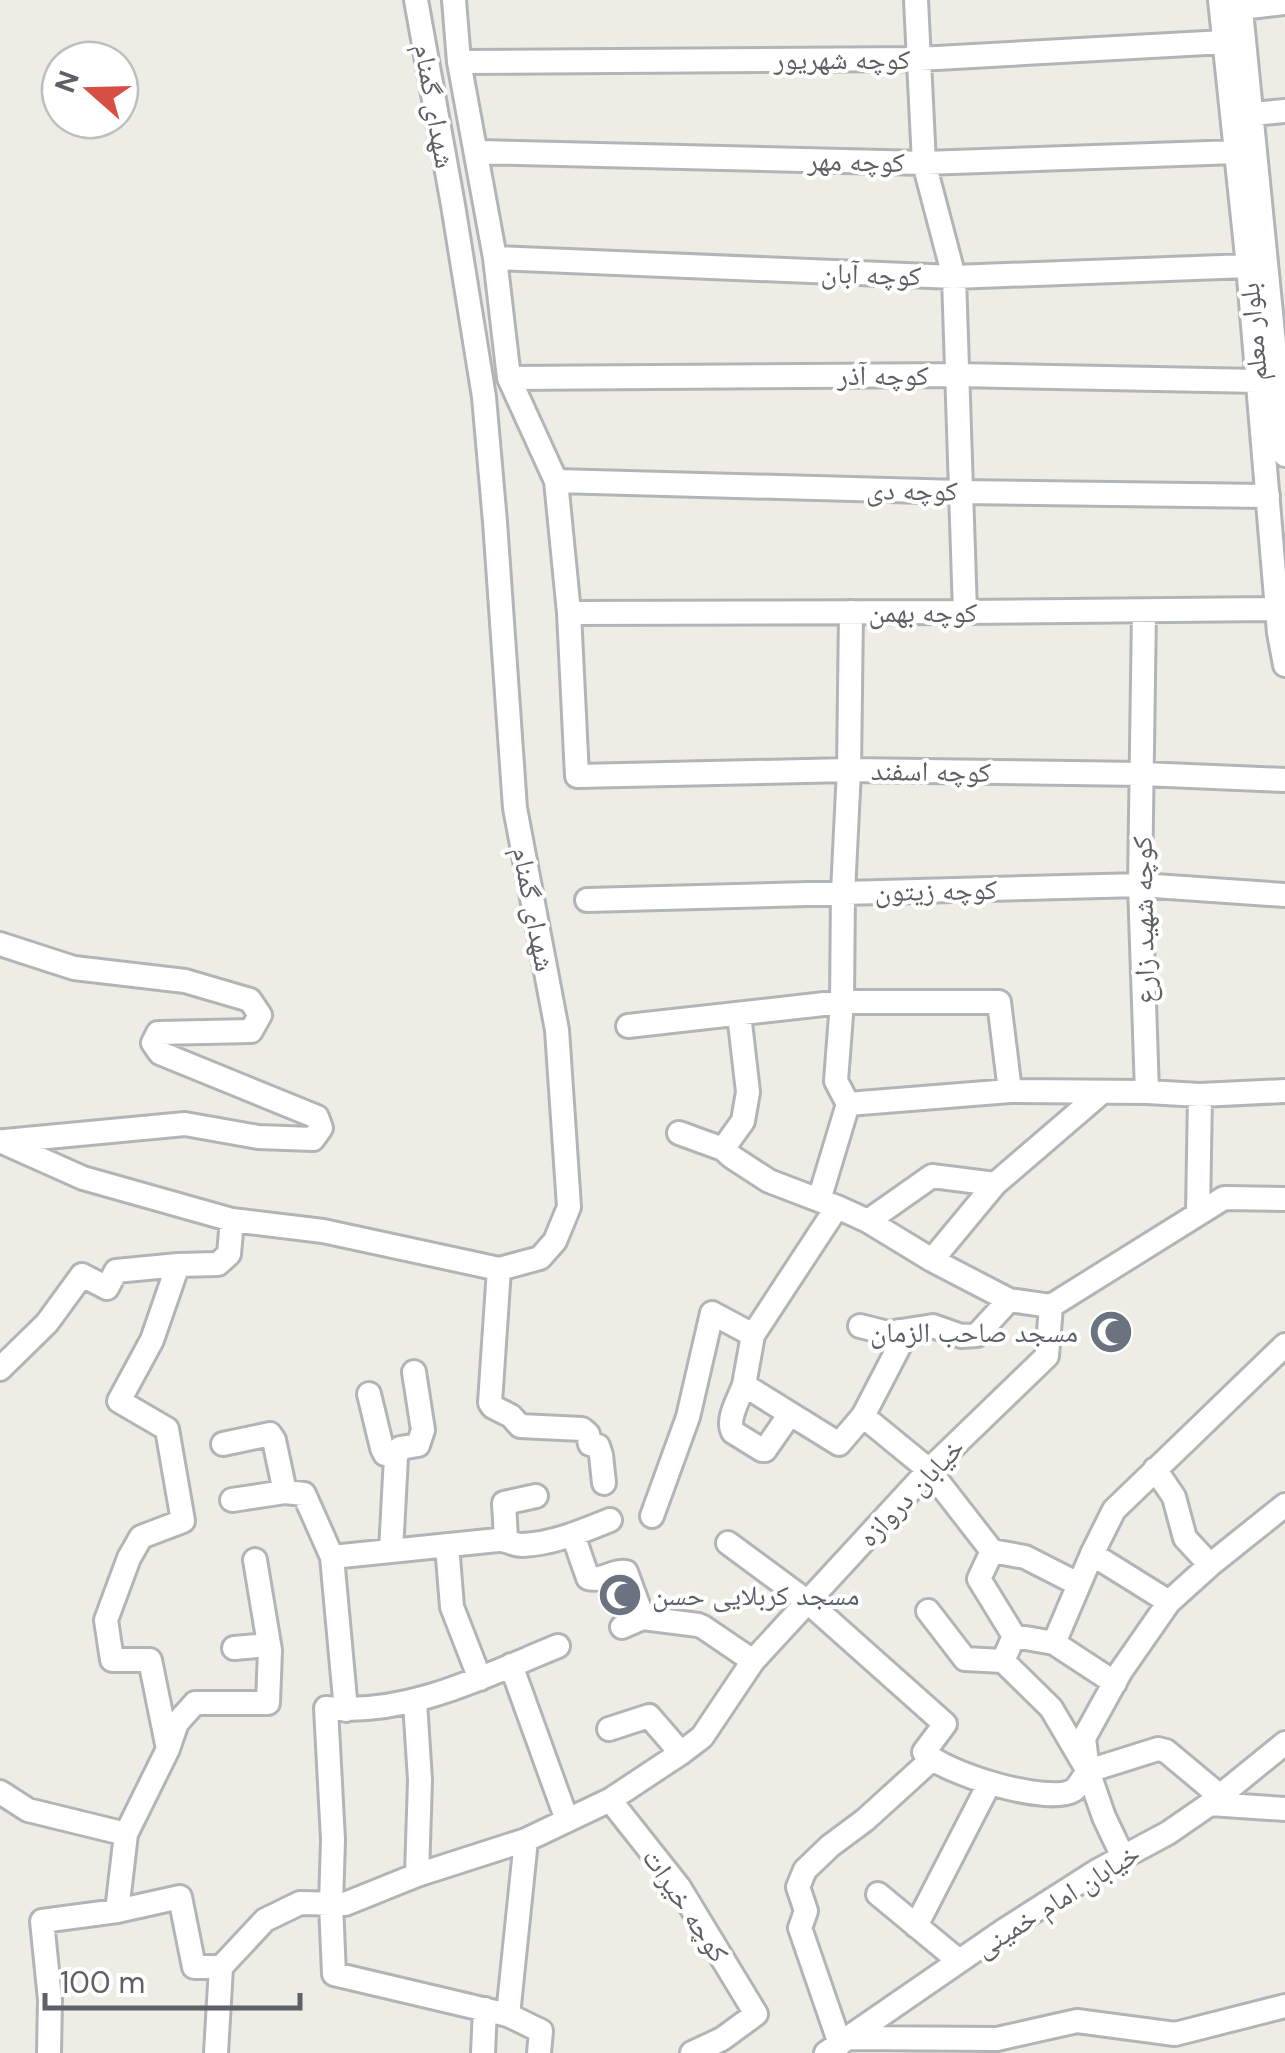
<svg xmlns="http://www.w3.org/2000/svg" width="1285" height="2053" font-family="'DM Sans','Noto Naskh Arabic',sans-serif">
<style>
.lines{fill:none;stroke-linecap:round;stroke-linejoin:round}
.minor-casing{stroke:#b2b5b8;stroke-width:28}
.minor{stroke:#fff;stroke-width:22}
.labels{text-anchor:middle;stroke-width:8;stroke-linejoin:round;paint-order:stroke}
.street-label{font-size:28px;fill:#5d6064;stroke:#fff}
.worship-label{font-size:28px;fill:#5b616d;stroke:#fff;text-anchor:end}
</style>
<rect width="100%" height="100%" fill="#edece5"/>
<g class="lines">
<g class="minor-casing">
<path id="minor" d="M454 0 459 62 495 258 509 378 556 481 569 613 577 776 849 770 1143 774 1285 780
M916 0 924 163 954 277 965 612
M1220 0 1248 266 1279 633 1285 665
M1240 0 1285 455
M1241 8 1285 3
M459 62 919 59 1224 42
M1252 114 1285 111
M476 152 924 163 1237 152
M495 258 954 277 1248 266
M509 378 957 375 1258 381
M556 481 960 492 1268 496
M1144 611 1140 885 1147 1092 1200 1095 1285 1091
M569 613 965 612 1277 609
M587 900 1140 885 1285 895
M0 944 74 968 185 981 250 1000 260 1015 251 1031 158 1033 153 1043 160 1053 317 1117 321 1128 313 1139 258 1137 185 1124 5 1141
M628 1026 842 1002H999L1010 1091
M848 1104 1010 1091 1147 1092
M679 1133 723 1149 732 1157 769 1181 837 1207 868 1221 932 1260 1009 1300 1051 1306
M0 1141 83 1178 232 1220 323 1231 499 1269 540 1258 555 1241 569 1207 557 1030 515 808 495 522 484 397 453 205 416 0
M723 1149 743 1121 748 1092 739 1014
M819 1200 848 1104 836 1081 842 1002 843 892 849 770 851 612
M837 1207 753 1335 744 1385 839 1444 863 1416 901 1343 902 1337 899 1331
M1198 1213 1200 1095
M868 1221 932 1176 995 1184
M932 1260 995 1184 1101 1093
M499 1269 490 1403 493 1407 511 1416 520 1426 582 1429 588 1434 590 1444 598 1446 601 1455 604 1483
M860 1326 888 1333 933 1326 961 1336 977 1335 1009 1300
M0 1369 47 1323 82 1275 107 1288 116 1271 178 1265
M744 1385C739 1399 726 1419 733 1432L762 1450H765L790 1414
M369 1394 382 1448 385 1454 396 1457
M863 1416 929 1470 992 1551 979 1579 1014 1636 1003 1661 1051 1708 1088 1771
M223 1444 270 1434 274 1440 285 1492 304 1494 332 1557 346 1710
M1155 1469 1174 1497 1185 1538 1210 1565
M232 1500 285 1492
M652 1516 688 1417 712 1313 753 1335
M573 1535 588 1578C601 1582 613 1570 626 1572L643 1618
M506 1539 504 1503 536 1496
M728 1543 808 1602 945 1724 924 1752C943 1773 1049 1806 1074 1790 1079 1786 1084 1776 1088 1771
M447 1545 452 1607 480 1679
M391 1551 396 1457 400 1448 418 1445 423 1430 414 1372
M992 1551 1025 1557 1078 1584
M1092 1554 1169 1602
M332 1557 498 1540C507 1539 512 1545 522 1545 552 1544 583 1531 610 1520
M928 1611 965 1659 1003 1661
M622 1627 643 1618 698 1625 703 1627 753 1661
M1014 1636 1054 1643 1115 1683
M1054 1643 1092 1554 1114 1510 1285 1345
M234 1648 269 1645
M511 1665 567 1820
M415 1702 420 1780 417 1875
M609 1729 649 1716 681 1753
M169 1746 177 1723 195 1703H268L270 1650 255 1560
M1088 1771 1158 1749 1166 1751 1220 1796
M0 1792 28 1810 126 1834 117 1911 180 1897 194 1967H221
M610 1800 679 1887 756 2014 722 2039 692 2053
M1210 1804 1285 1809
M126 1834 168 1749 150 1660H112L106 1620 129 1558 141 1537 183 1521 167 1429 119 1401 152 1340 178 1265 218 1264 229 1254 232 1220
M1123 1857 1104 1817 1088 1771 1084 1738 1121 1671 1169 1602 1210 1565 1285 1505
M878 1894 959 1961
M916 1926 989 1784
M221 1967 265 1920 300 1903 345 1904 417 1875 526 1840 610 1800 681 1753 702 1737 753 1661 929 1470 1047 1356 1051 1306 1224 1198 1285 1199
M508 2015 526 1840
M850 2038 997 2039 1077 2021 1175 2034 1285 2006
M840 2044 800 1928 806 1911 798 1887 805 1870 830 1846 865 1820 931 1760
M49 2053 50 2000 42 1921 117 1911
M216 2053 221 1967
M483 2053 485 2009
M539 2053 541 2031 508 2015 334 1974 331 1904 333 1840 326 1708C408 1716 484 1676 558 1646
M826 2053 1003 1931 1097 1871 1168 1833 1210 1804 1285 1743"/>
</g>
<use href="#minor" class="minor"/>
</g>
<defs>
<g id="mosque-disc" transform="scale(2.25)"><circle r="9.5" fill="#6b7280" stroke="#fff"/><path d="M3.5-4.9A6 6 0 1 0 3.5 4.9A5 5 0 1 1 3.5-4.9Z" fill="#fff"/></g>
</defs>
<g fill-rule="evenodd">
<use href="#mosque-disc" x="1111" y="1332"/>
<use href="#mosque-disc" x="620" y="1595"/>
</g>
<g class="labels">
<g class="street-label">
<text x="842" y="69">کوچه شهریور</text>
<text transform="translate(435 106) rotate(80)" y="10">شهدای گمنام</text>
<text transform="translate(856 161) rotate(1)" y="10">کوچه مهر</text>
<text transform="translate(871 274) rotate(2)" y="10">کوچه آبان</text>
<text transform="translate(1253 332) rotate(-95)" y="10">بلوار معلم</text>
<text x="883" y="385">کوچه آذر</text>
<text transform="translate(912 490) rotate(1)" y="10">کوچه دی</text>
<text x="923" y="622">کوچه بهمن</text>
<text transform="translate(931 771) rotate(1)" y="10">کوچه اسفند</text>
<text transform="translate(936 890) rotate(-1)" y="10">کوچه زیتون</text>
<text transform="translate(534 909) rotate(79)" y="10">شهدای گمنام</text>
<text transform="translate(1143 920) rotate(-91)" y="10">کوچه شهید زارع</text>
<text transform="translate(911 1492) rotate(-46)" y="10">خیابان دروازه</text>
<text transform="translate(1057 1900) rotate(-32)" y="10">خیابان امام خمینی</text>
<text transform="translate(686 1905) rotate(56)" y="10">کوچه خیرات</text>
</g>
<g class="worship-label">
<text x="1078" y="1342">مسجد صاحب الزمان</text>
<text x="652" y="1605" text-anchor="start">مسجد کربلایی حسن</text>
</g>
</g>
<g transform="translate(90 90) rotate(290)"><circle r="48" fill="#ffffff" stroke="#bebfc1" stroke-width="2.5"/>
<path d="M0-8L18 38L0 25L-18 38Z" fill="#d64f42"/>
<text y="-15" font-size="28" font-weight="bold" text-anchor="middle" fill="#5d6064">N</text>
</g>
<path d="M45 1993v15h255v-15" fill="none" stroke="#5d6064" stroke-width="5"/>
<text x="60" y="1993" font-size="30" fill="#5d6064" stroke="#ffffff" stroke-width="8" paint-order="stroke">100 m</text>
</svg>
